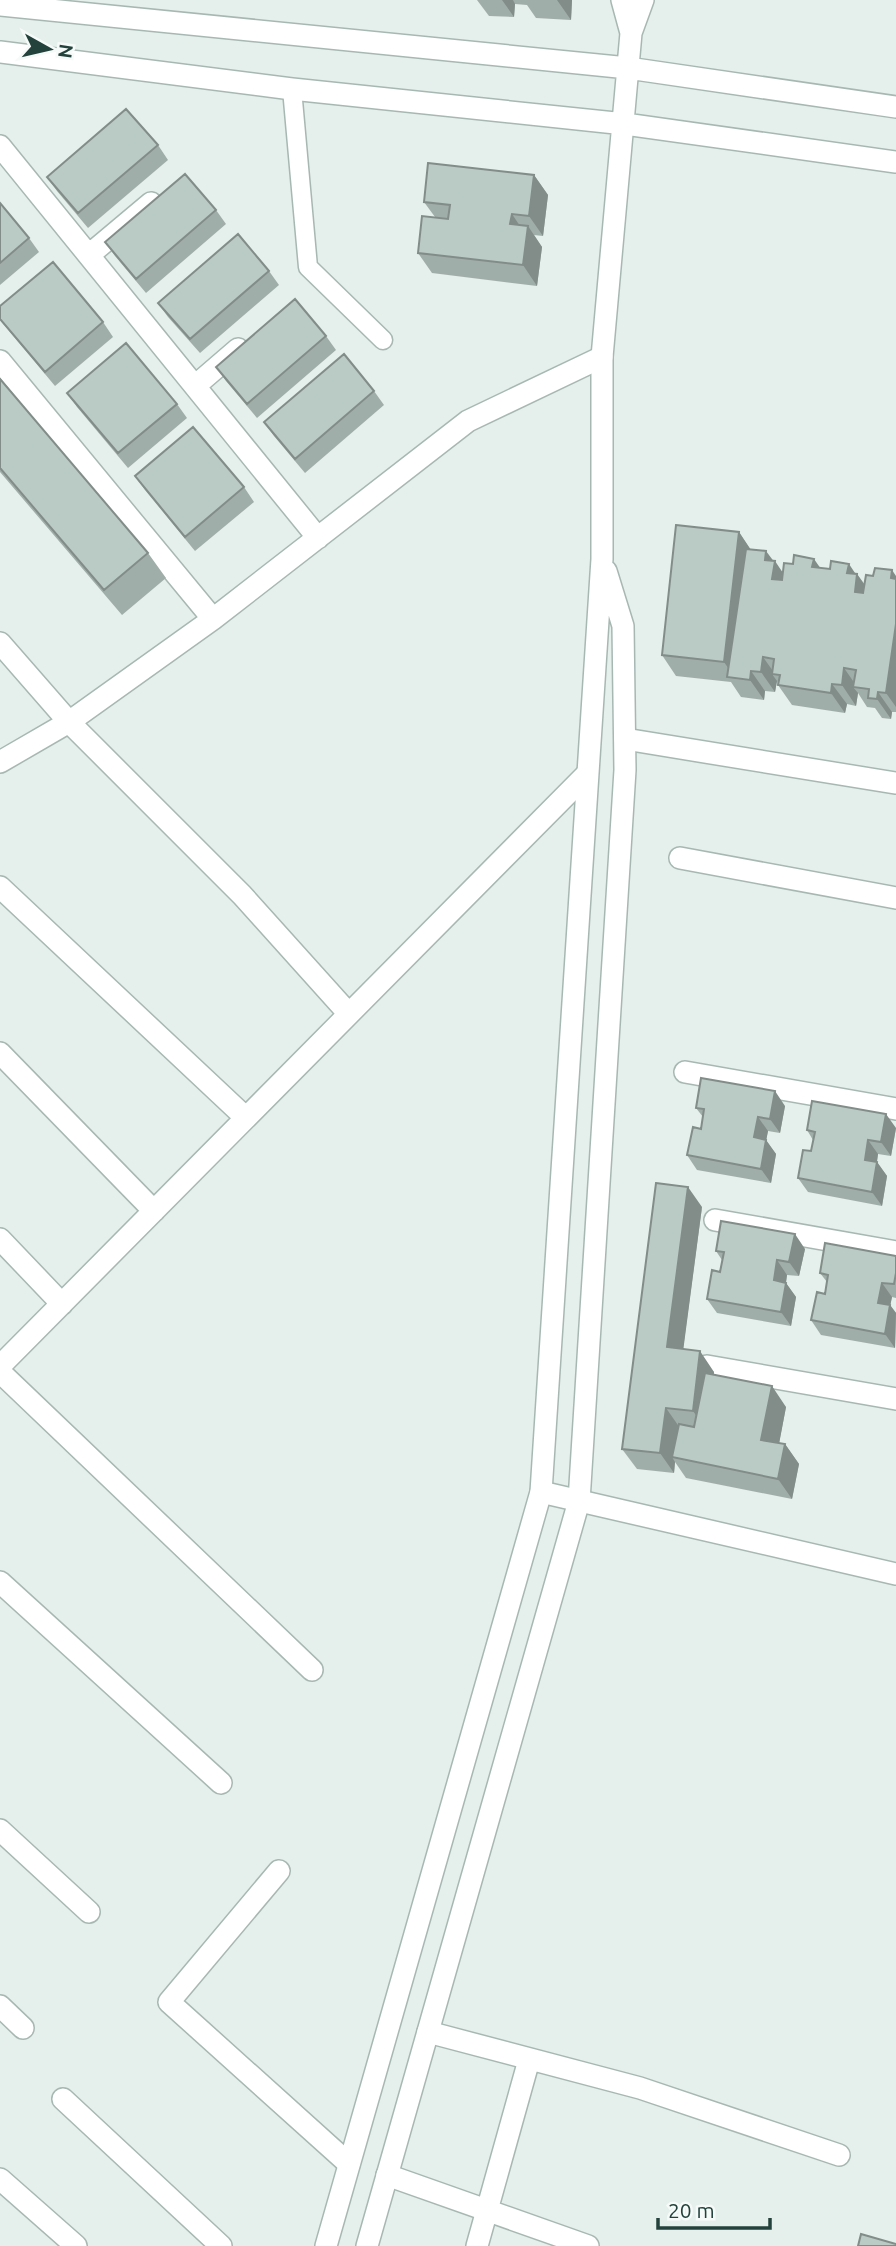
<svg xmlns="http://www.w3.org/2000/svg" width="896" height="2246" font-family="Ubuntu,sans-serif">
<style>
.lines{fill:none;stroke-linecap:round;stroke-linejoin:round}
.service-casing{stroke:#a7b8b3;stroke-width:21}
.minor-casing{stroke:#a7b8b3;stroke-width:24}
.tertiary-casing{stroke:#a7b8b3;stroke-width:24}
.service{stroke:#fff;stroke-width:18}
.minor{stroke:#fff;stroke-width:21}
.tertiary{stroke:#fff;stroke-width:21}
.wall{fill:#a0aea9}
.shaded-wall{fill:#828d89}
.building{fill:#bacac4;stroke:#828d89;stroke-width:2}
</style>
<rect width="100%" height="100%" fill="#e5efeb"/>
<g class="lines">
<g class="service-casing">
<path id="service" d="M292 89 308 267 383 340"/>
</g>
<g class="minor-casing">
<path id="minor" d="M0 146 318 538
M89 255 151 203
M0 361 213 619
M195 386 238 349
M0 643 69 722 242 895 349 1014
M625 739 895 783
M0 762 69 722 213 619 468 421 602 357
M680 858 896 898
M0 887 246 1118
M0 1053 154 1211
M685 1072 896 1109
M715 1220 896 1252
M0 1239 62 1304
M0 1366 586 775
M707 1366 896 1399
M0 1372 312 1670
M541 1492 896 1574
M0 1582 221 1783
M0 1830 89 1912
M279 1871 169 2002 349 2164
M0 2006 23 2028
M428 2032 640 2088 839 2155
M63 2099 221 2246
M387 2175 588 2246
M0 2179 76 2246
M477 2246 529 2060"/>
</g>
<g class="tertiary-casing">
<path id="tertiary" d="M622 0 631 33
M0 5 628 68 896 107
M0 52 292 89 625 124 896 162
M326 2246 541 1492 602 559V357L631 33 643 0
M367 2246 579 1501 625 770 623 626 606 571"/>
</g>
<use href="#service" class="service"/>
<use href="#minor" class="minor"/>
<use href="#tertiary" class="tertiary"/>
</g>
<path class="wall" d="M477 0H572L571 20 536 18 527 5 515 4 514 17 489 16Z
M158 145 168 160 88 228 57 191 47 177Z
M534 175 548 195 543 236 534 235 542 247 537 286 432 273 418 253 435 217 424 202Z
M0 203 29 238 39 252 0 285Z
M216 210 226 224 146 293 115 256 105 242Z
M269 271 279 285 200 353 168 317 158 303Z
M0 306 103 322 113 337 55 386 0 320Z
M326 336 336 350 257 418 226 381 216 367Z
M0 379 148 553 166 578 122 615 0 472Z
M374 391 384 405 305 473 274 436 264 422Z
M67 393 177 404 187 418 128 468 77 407Z
M135 476 244 487 254 502 195 551 145 490Z
M739 532 750 549 773 561 783 573 820 568 857 574 865 585 873 576H896V712H892L891 719 882 718 875 708 867 707 858 693 856 706 847 704 845 713 792 705 778 685 777 681 775 692 765 691 764 700 741 697 731 682 676 676 662 655Z
M785 1106 780 1133 768 1131 766 1140 776 1154 771 1183 697 1170 687 1155 701 1129 703 1117 696 1108Z
M896 1128 891 1156 878 1154 877 1162 887 1176 882 1206 808 1192 798 1178 811 1151 813 1140 807 1130Z
M702 1207 683 1349 714 1372V1375L786 1407 779 1443 785 1444 799 1464 792 1499 686 1478 675 1462 674 1473 637 1469 622 1449Z
M805 1249 799 1276 787 1275 786 1283 796 1297 791 1326 717 1313 707 1299 720 1272 722 1260 716 1251Z
M896 1256V1298L892 1297 890 1305 896 1313 895 1348 821 1335 811 1320 825 1294 827 1282 820 1273Z"/>
<path class="shaded-wall" d="M502 0H513L515 4 514 17Z
M557 0H572L571 20Z
M534 175 548 195 543 236 529 216Z
M512 214 526 235 510 224Z
M528 226 542 247 537 286 523 265Z
M739 532 753 553 735 678 724 662Z
M766 551 775 563V561L789 582 772 579 765 560Z
M814 559 828 579 812 567Z
M849 564 857 576V574L871 594 855 592 847 573Z
M892 570 896 576V585L891 578Z
M896 624V707L886 693Z
M763 657 775 674H772L777 681 775 692 761 672Z
M844 668 858 688 853 687 858 693 856 706 842 685Z
M751 671 765 691 764 700 750 680Z
M832 684 847 704 845 713 831 693Z
M878 692 892 712 891 719 877 699Z
M775 1091 785 1106 780 1133 770 1119Z
M886 1114 896 1128 891 1156 881 1142Z
M758 1117 768 1131 764 1152 754 1137Z
M766 1140 776 1154 771 1183 761 1169Z
M868 1140 878 1154 875 1174 865 1160Z
M877 1162 887 1176 882 1206 872 1192Z
M688 1187 702 1207 681 1367 667 1347Z
M795 1234 805 1249 799 1276 789 1262Z
M777 1260 787 1275 784 1295 774 1280Z
M786 1283 796 1297 791 1326 781 1312Z
M882 1283 892 1297 888 1317 878 1303Z
M890 1305 896 1313 895 1348 885 1334Z
M700 1351 714 1372 707 1431 693 1411Z
M772 1386 786 1407 776 1460 761 1440Z
M666 1408 680 1428 672 1457 675 1462 674 1473 660 1453Z
M785 1444 799 1464 792 1499 778 1479Z"/>
<path class="building" d="M126 109 158 145 78 213 47 177Z
M428 163 534 175 529 216 512 214 510 224 528 226 523 265 418 253 422 216 448 219 450 205 424 202Z
M185 174 216 210 136 279 105 242Z
M0 203 29 238 0 263Z
M238 234 269 271 190 339 158 303Z
M53 262 103 322 45 372 0 319V306Z
M295 299 326 336 247 404 216 367Z
M126 343 177 404 118 453 67 393Z
M344 354 374 391 295 459 264 422Z
M0 379 148 553 104 590 0 468Z
M193 427 244 487 185 537 135 476Z
M676 525 739 532 724 662 662 655Z
M746 549 766 551 765 560 775 561 772 579 782 580 784 563 793 564 794 555 814 559 812 567 830 569 831 561 849 564 847 573 857 574 855 592 863 593 866 575 873 576 875 568 892 570 891 578 896 579V624L886 693 878 692 877 699 868 698 869 689 853 687 856 670 844 668 842 685 832 684 831 693 778 685 780 675 772 674 774 659 763 657 761 672 751 671 750 680 727 677Z
M701 1078 775 1091 770 1119 758 1117 754 1137 766 1140 761 1169 687 1155 693 1127 701 1129 704 1109 696 1108Z
M812 1101 886 1114 881 1142 868 1140 865 1160 877 1162 872 1192 798 1178 803 1150 811 1151 815 1132 807 1130Z
M656 1183 688 1187 667 1347 700 1351 693 1411 666 1408 660 1453 622 1449Z
M721 1221 795 1234 789 1262 777 1260 774 1280 786 1283 781 1312 707 1299 712 1270 720 1272 724 1252 716 1251Z
M825 1243 896 1256V1273L894 1284 882 1283 878 1303 890 1305 885 1334 811 1320 817 1292 825 1294 828 1275 820 1273Z
M705 1373 772 1386 761 1440 785 1444 778 1479 672 1457 679 1424 694 1427Z
M861 2234 896 2244V2246H858Z"/>
<g transform="translate(49 49) rotate(98)" stroke="#f6fbf9" stroke-width="5" paint-order="stroke">
<path d="M0-5L12 26L0 18L-12 26Z" fill="#23423b"/>
<text y="-10" font-size="19" font-weight="bold" text-anchor="middle" fill="#23423b">N</text>
</g>
<path d="M658 2218v10h112v-10" fill="none" stroke="#23423b" stroke-width="3.5"/>
<text x="668" y="2218" font-size="21" fill="#23423b" stroke="#f6fbf9" stroke-width="5" paint-order="stroke">20 m</text>
</svg>
